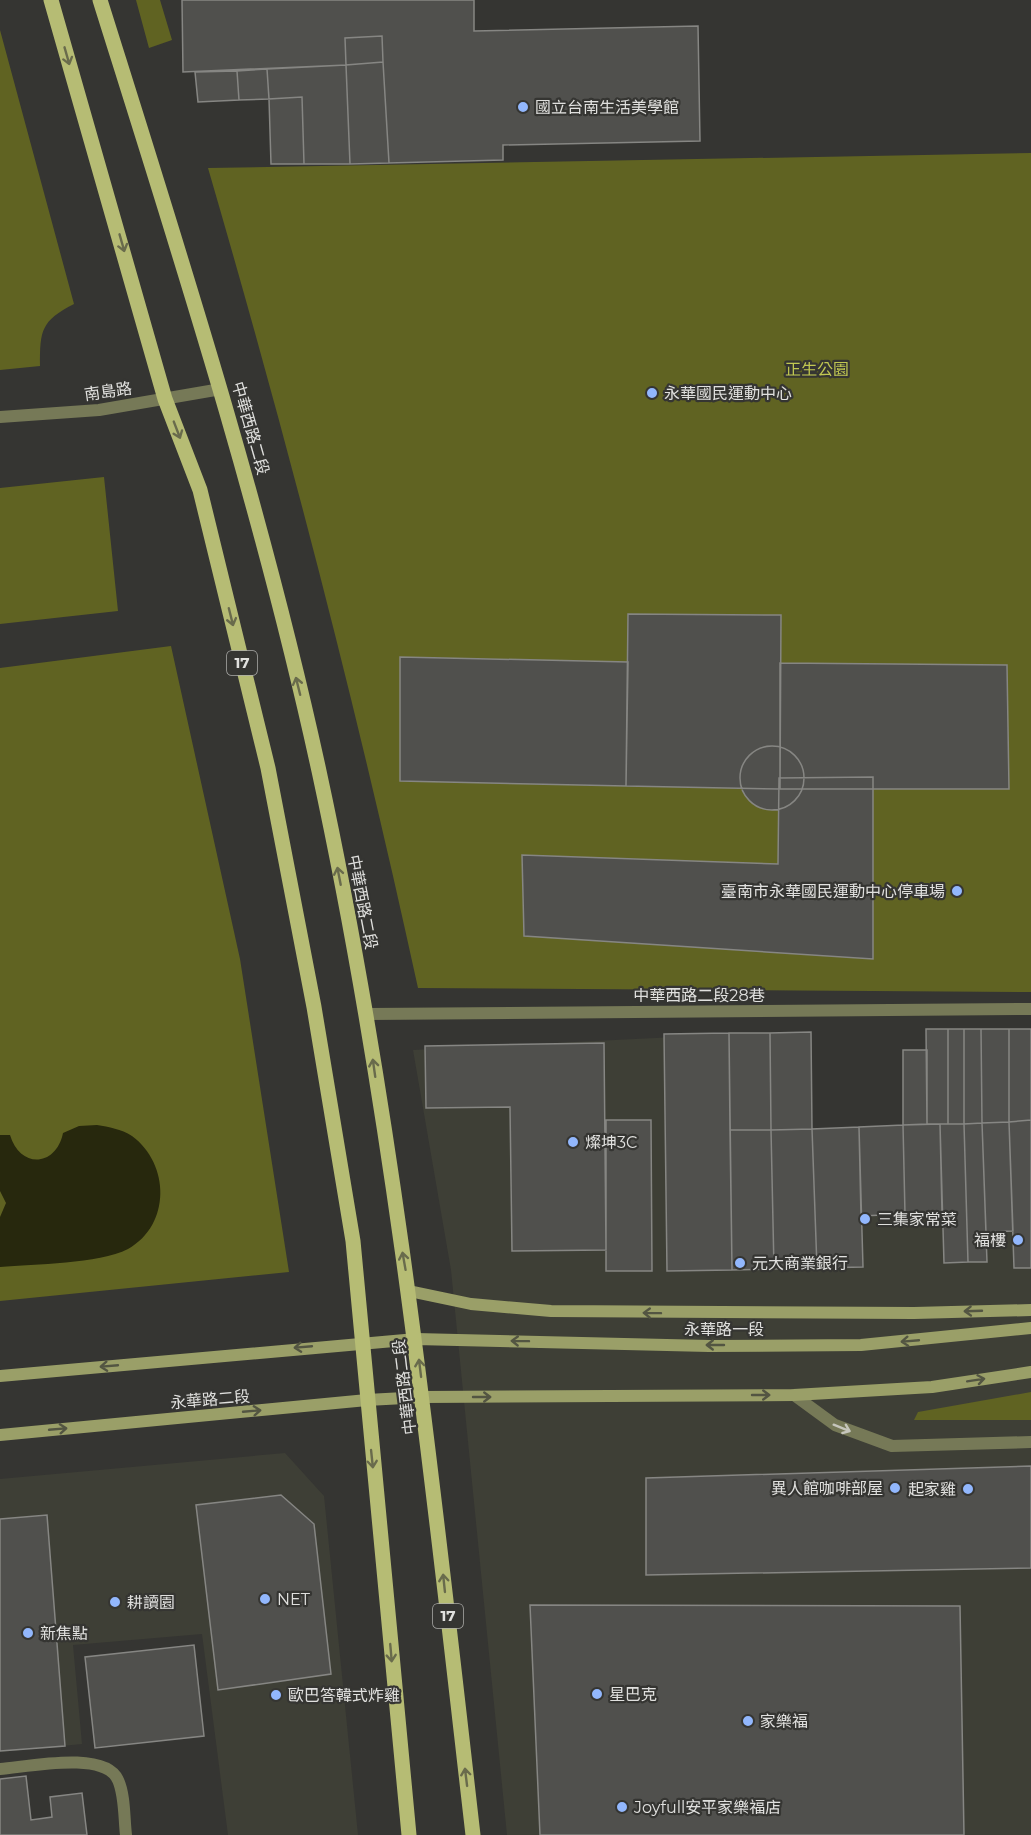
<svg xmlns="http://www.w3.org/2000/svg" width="1031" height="1835" font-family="Montserrat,'Noto Sans TC',sans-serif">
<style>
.built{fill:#3e3f36}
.green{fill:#606322}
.water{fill:#27280d}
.building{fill:#50504d;stroke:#868683;stroke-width:1.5}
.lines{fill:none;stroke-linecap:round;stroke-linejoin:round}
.lane{stroke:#767957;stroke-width:12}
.street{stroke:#767957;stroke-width:12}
.secondary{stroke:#9a9f68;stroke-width:12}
.primary{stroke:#b6bc74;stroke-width:15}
.oneway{stroke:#696b4c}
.oneway2{stroke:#535542}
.oneway3{stroke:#c6c6bc}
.poi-dot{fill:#92b7fd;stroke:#353532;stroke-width:2}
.labels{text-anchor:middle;stroke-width:4.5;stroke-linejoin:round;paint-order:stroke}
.shield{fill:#353532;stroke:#adadaa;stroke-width:1.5}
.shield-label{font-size:15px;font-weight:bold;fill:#e0e0de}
.poi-label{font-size:16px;fill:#e0e0de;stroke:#353532;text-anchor:start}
.park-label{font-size:16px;fill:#c0c751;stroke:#353532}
.street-label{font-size:16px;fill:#e0e0de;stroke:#353532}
</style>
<rect width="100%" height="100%" fill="#353532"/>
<path class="built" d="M676 1037 674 1144 1031 1145V1835H507L451 1270 413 1050Z
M285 1453 324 1496 358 1835H228L202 1634 73 1645 82 1744 0 1752V1479Z"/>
<path class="green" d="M136 0H160L172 40 149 48Z
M0 30 74 304C41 321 40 330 40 366L0 370Z
M1031 153V992L418 988C358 712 287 439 208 168Z
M104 477 118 611 0 624V488Z
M171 646 240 959 289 1272 0 1301V668Z
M1031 1392V1420H914L918 1412Z"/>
<path class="water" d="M97 1125C109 1127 121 1129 132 1136 170 1164 171 1225 128 1249 98 1264 35 1264 0 1267V1217L6 1203 0 1191V1135H10C20 1169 56 1167 63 1133L79 1126Z"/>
<path class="building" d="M182 0H474V31L698 26 700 141 503 145V160L350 164 346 65 183 72Z
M382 36 383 62 346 65 345 38Z
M383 62 389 163 350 164 346 65Z
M346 65 350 164H304L302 97 269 99 267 69Z
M267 69 269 99 239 100 237 71Z
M237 71 239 100 198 102 195 72Z
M302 97 304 164H271L269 99Z
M628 614 781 615 780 789 626 786Z
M400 657 628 662 626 786 400 781Z
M780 663 1007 665 1009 789H780Z
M740 778a32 32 0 1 1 64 0a32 32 0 1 1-64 0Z
M873 777V959L524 936 522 855 778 864 779 778Z
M926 1029H948V1124H927Z
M948 1029H964V1124H948Z
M964 1029H981L982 1123 964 1124Z
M981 1029H1009V1122L982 1123Z
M1009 1029H1031V1120L1009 1122Z
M811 1032 812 1129 771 1130 770 1033Z
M729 1033 732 1270 667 1271 664 1034Z
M729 1033H770L771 1130H730Z
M604 1043 606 1250 512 1251 510 1107 426 1108 425 1046Z
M903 1050H927V1124L903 1125Z
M606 1120H651L652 1271H606Z
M1031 1120V1268H1014L1009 1122Z
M1009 1122 1013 1231 986 1232 982 1123Z
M982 1123 987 1262H968L964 1124Z
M940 1124 942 1213 905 1214 903 1125Z
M940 1124H964L968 1262 944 1263Z
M903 1125 905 1214 861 1216 859 1127Z
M859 1127 863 1267 817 1268 812 1129Z
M812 1129 817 1268 774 1269 771 1130Z
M730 1130H771L774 1269 732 1270Z
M1031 1466V1568L646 1575V1478Z
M281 1495 314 1524 331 1674 218 1690 196 1505Z
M47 1515 65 1746 0 1751V1519Z
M530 1605 960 1606 964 1835H540Z
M194 1645 204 1736 95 1748 85 1657Z
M26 1776 31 1820 52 1817 50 1797 82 1793 87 1835H0V1779Z"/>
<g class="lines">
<path class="lane" d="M794 1395 835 1425 892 1446 1031 1442"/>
<path class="street" d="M0 417 99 410 221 389
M367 1014 1031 1009
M0 1769C27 1767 105 1750 118 1780 125 1795 124 1819 126 1835"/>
<path class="secondary" d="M409 1291 471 1304 551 1311 914 1313 1031 1310
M0 1376 416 1339 709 1346 861 1345 1031 1328
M0 1435 367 1400 423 1397 794 1395 932 1387 1031 1372"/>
<path class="primary" d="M51 0 165 399 200 490 268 768 314 1007 353 1241 409 1835
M100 0C180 255 262 509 319 771 395 1122 432 1479 473 1835"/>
</g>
<defs><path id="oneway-shaft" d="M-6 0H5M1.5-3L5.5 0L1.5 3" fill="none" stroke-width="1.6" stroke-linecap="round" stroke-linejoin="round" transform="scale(1.5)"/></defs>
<g class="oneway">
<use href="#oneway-shaft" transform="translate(67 56) rotate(74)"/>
<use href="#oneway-shaft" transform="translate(122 243) rotate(74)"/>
<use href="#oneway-shaft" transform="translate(177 430) rotate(69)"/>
<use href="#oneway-shaft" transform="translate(231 617) rotate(76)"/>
<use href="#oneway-shaft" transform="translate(298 686) rotate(-104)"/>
<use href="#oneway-shaft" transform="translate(339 876) rotate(-101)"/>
<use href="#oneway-shaft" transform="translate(374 1068) rotate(-98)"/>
<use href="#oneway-shaft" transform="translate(404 1261) rotate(-100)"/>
<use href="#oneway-shaft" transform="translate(420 1368) rotate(-97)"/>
<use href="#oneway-shaft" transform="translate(372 1459) rotate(84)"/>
<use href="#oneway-shaft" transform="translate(444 1583) rotate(-96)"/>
<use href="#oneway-shaft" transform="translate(391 1653) rotate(85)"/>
<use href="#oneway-shaft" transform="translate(466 1777) rotate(-97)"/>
</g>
<g class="oneway2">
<use href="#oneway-shaft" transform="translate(973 1311) rotate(178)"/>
<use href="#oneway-shaft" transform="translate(652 1313) rotate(-179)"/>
<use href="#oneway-shaft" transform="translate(520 1341) rotate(-179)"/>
<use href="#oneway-shaft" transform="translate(910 1341) rotate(175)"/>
<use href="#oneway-shaft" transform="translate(715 1345) rotate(180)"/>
<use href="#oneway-shaft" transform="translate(303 1347) rotate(175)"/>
<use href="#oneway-shaft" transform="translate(109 1366) rotate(175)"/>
<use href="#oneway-shaft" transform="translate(976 1380) rotate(-9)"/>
<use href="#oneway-shaft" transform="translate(761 1395)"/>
<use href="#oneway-shaft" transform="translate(482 1397)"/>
<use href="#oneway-shaft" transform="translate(252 1411) rotate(-5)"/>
<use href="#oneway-shaft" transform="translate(58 1429) rotate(-5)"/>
</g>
<use class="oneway3" href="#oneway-shaft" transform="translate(842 1428) rotate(22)"/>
<g class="poi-dot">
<circle cx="523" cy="107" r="6"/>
<circle cx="652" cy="393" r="6"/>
<circle cx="957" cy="891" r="6"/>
<circle cx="573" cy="1142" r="6"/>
<circle cx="865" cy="1219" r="6"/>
<circle cx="1018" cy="1240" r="6"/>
<circle cx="740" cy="1263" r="6"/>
<circle cx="895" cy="1488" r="6"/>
<circle cx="968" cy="1489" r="6"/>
<circle cx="265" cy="1599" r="6"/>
<circle cx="115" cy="1602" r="6"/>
<circle cx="28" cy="1633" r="6"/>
<circle cx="597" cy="1694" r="6"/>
<circle cx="276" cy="1695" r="6"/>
<circle cx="748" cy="1721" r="6"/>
<circle cx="622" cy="1807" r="6"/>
</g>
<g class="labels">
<g class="shield">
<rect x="227" y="651" width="30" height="24" rx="4.5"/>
<rect x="433" y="1604" width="30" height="24" rx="4.5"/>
</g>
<g class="shield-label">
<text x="242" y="668">17</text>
<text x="448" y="1621">17</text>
</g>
<g class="poi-label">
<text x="535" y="113">國立台南生活美學館</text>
<text x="664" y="399">永華國民運動中心</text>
<text x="945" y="897" text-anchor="end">臺南市永華國民運動中心停車場</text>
<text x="585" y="1148">燦坤3C</text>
<text x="877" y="1225">三集家常菜</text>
<text x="1006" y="1246" text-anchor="end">福樓</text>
<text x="752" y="1269">元大商業銀行</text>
<text x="883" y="1494" text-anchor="end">異人館咖啡部屋</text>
<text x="956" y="1495" text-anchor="end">起家雞</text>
<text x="277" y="1605">NET</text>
<text x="127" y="1608">耕讀園</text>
<text x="40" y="1639">新焦點</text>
<text x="609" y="1700">星巴克</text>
<text x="288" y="1701">歐巴答韓式炸雞</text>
<text x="760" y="1727">家樂福</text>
<text x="634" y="1813">Joyfull安平家樂福店</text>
</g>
<g class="park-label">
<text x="817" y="375">正生公園</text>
</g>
<g class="street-label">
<text transform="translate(108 391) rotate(-8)" y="6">南島路</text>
<text transform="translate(251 428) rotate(74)" y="6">中華西路二段</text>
<text transform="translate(363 902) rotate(79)" y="6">中華西路二段</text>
<text x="699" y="1001">中華西路二段28巷</text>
<text x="724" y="1335">永華路一段</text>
<text transform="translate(404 1387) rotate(-97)" y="6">中華西路二段</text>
<text transform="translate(210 1399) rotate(-5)" y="6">永華路二段</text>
</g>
</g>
</svg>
